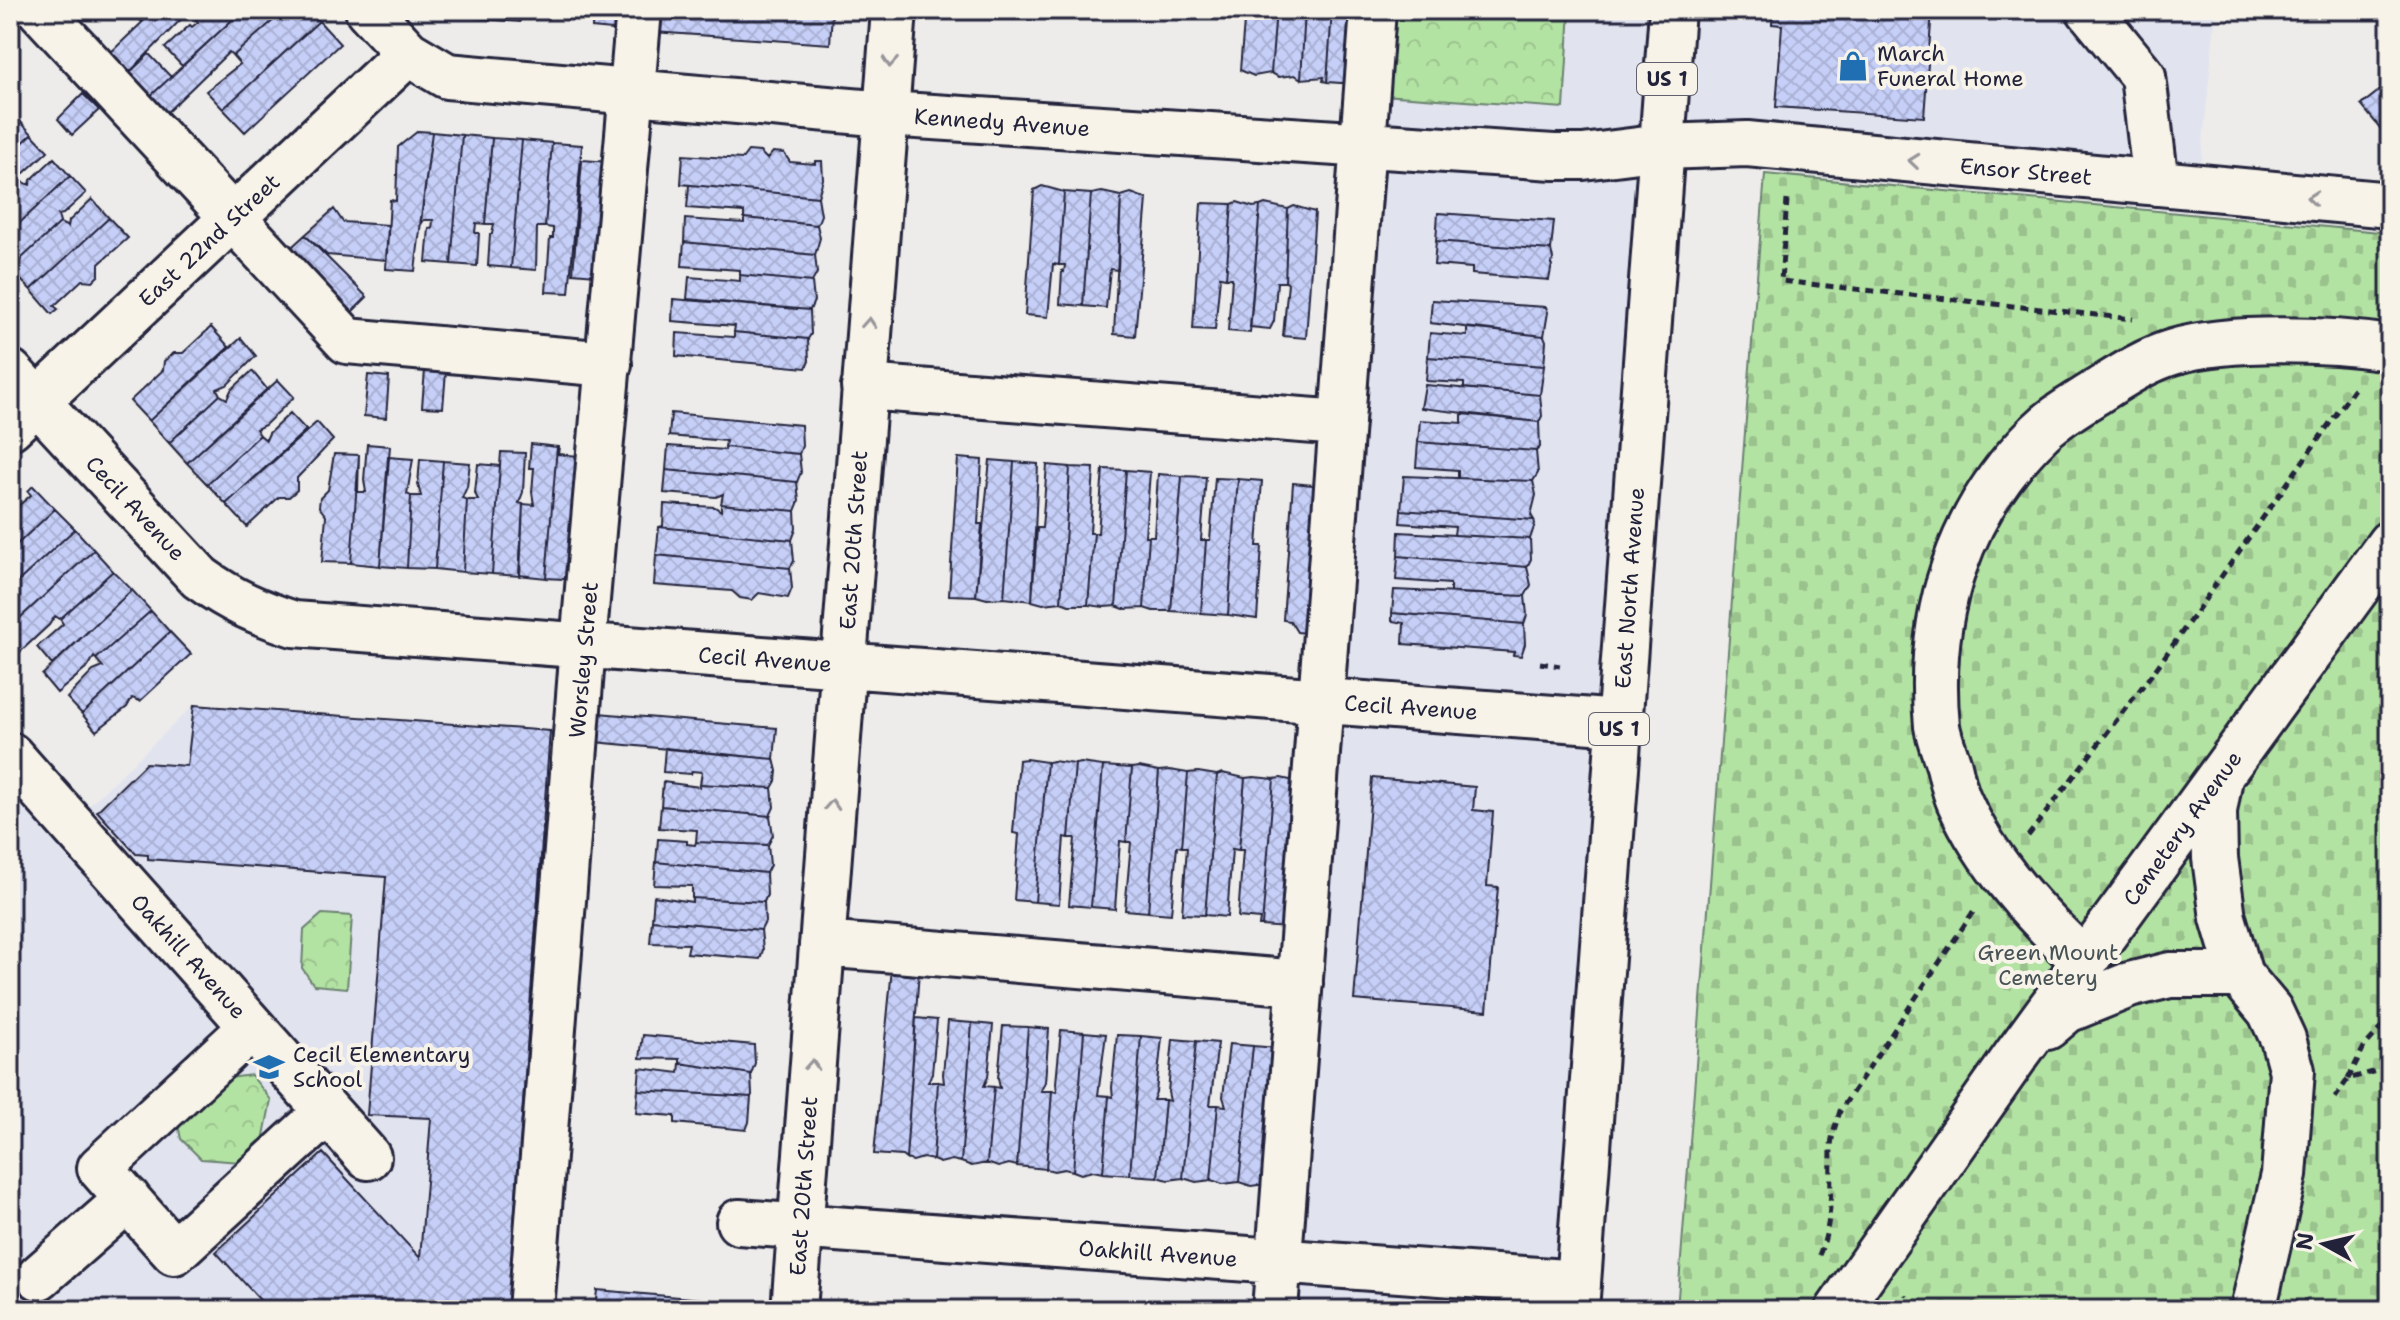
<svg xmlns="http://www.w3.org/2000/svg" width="2400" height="1320" font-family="'Shantell Sans',sans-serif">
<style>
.built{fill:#e1e3ef}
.forest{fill:url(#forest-crowns);stroke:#6a826f;stroke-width:2}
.cemetery{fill:url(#cemetery-stones);stroke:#6a826f;stroke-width:2}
.building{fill:url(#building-cross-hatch);stroke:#22223b;stroke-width:2}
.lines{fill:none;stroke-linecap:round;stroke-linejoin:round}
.minor-casing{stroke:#22223b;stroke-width:50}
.major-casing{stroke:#22223b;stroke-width:50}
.path{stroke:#22223b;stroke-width:5;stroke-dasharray:8 6;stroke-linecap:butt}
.minor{stroke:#f7f3e8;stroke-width:44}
.major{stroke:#f7f3e8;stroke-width:44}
.oneway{stroke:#97959a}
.labels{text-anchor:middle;stroke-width:8;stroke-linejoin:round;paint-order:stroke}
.shield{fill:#f7f3e8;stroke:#62616f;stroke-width:2}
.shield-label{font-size:20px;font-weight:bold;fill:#22223b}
.poi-label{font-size:22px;fill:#22223b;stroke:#f7f3e8;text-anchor:start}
.street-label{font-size:22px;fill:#22223b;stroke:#f7f3e8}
.park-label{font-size:22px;fill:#465255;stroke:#f7f3e8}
</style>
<defs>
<pattern id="forest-crowns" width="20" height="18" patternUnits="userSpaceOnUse" patternTransform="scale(2)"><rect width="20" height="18" fill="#b3e3a3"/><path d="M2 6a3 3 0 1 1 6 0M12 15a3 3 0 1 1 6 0" fill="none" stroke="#9ac28d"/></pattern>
<pattern id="cemetery-stones" width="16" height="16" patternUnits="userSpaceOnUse" patternTransform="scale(2)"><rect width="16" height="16" fill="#b3e3a3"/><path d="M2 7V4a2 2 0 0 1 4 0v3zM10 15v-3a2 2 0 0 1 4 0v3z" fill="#9ac28d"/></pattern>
<pattern id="building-cross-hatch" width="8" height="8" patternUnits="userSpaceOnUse" patternTransform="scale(2)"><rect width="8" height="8" fill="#c6cff7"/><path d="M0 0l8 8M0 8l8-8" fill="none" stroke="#aab1d5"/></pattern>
</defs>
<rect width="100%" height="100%" fill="#edeceb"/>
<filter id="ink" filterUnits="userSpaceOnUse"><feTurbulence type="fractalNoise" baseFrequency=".0125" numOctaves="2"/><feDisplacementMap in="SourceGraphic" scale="16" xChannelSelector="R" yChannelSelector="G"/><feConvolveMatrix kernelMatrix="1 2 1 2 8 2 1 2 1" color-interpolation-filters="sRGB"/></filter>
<g filter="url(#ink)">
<path class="built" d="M1373 10H2216L2201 162 1674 119 1579 1310H1275Z
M194 705 550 731 511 1310H25L10 1294V793L53 840Z"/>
<path class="forest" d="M1390 10H1570L1564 108 1383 95Z
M322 914 352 916 347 988 314 985 302 968 304 930Z
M251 1075 271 1100 262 1146 241 1162 201 1159 181 1139 175 1111 215 1080Z"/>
<path class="cemetery" d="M1765 174 2390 233V1310H1677Z"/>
<path class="building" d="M130 10H155L142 22Z
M155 10H198L193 15 189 11 125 77 106 57Z
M198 10H243L182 66 165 48 190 25 192 27 198 22 193 15Z
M243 10H285L233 56 229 52 162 117 146 100Z
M285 10H308L319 21 223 109 206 91 240 64 233 56Z
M473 10H519L520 22 475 18 470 12Z
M593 10H622V31L592 28Z
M655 10H791L832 13 830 44 653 32Z
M1245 10H1276L1271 73 1254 76 1240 70Z
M1276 10H1305L1301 79 1295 75 1279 77 1271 73Z
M1305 10H1332L1327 82 1323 81 1324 77 1301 79Z
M1332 10H1359L1355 84 1327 82Z
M1773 10H1932L1924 117 1776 107 1782 25 1772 24Z
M319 21 340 44 245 132 223 109Z
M149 54 171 77 146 100 125 77Z
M2384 87 2390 94V140L2361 105Z
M83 94 99 110 72 135 58 119Z
M16 117 32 134 10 155V122Z
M418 131 432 132 415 271 386 269 390 200 396 201 398 147Z
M432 132 462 135 451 264 426 262 429 228 432 229 433 220H424L420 226Z
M32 134 48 151 24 173 20 174 22 182 10 194V155Z
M462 135 492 138 485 224 476 223 475 233H479L477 266 451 264Z
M492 138 522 140 511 268 488 266 490 234H492L494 224H485Z
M522 140 552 143 545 227H537L536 270 511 268Z
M552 143 582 145 569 293 546 292 550 238H553V228L545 227Z
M748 151 760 152 767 159 773 152 784 153 790 162 815 164V161H822L823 179 818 197 681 184 683 155 742 159Z
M54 158 70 176 10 232V194L22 182 30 185 31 180Z
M582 160 609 162 596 275 573 273Z
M70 176 86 193 63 214 58 215 60 223 10 269V232Z
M681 184 818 197 821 215 817 225 744 218V212L687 208 689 185Z
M1042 186 1064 192 1059 265 1053 264 1048 317 1025 315 1034 190Z
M1064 192 1091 194 1083 306 1060 304 1062 271 1064 272 1065 265H1059Z
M1102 192 1121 196 1118 270 1110 269 1106 308 1083 306 1091 194Z
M1131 193 1147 199 1135 336 1114 334 1121 196Z
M92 199 109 218 31 290 10 269 60 223 68 227 69 221Z
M1237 202 1253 207 1260 206 1250 333 1228 331 1232 278H1226L1232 204Z
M1201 203 1232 204 1226 278 1220 277 1215 330 1193 329Z
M1265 204 1288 209 1285 282H1277L1274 321 1270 329 1250 327 1260 206Z
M1294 206 1315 212 1306 338 1283 336 1288 283 1285 282 1288 209Z
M334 209 343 222 388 225 386 260 327 255 305 235Z
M1438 213 1554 221 1551 250 1436 241Z
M109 218 128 238 99 264V275L93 281 82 280 54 306 58 309 52 314 31 290Z
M744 218 817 225 820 238 815 255 684 242 685 219 744 223Z
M305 235 367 297 344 320 284 254Z
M1436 241 1551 250 1553 259 1549 280 1472 274V268L1434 265Z
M684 242 815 255 817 273 812 282 740 275V270L682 266Z
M740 275 812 282 814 301 810 310 687 299 689 277 740 281Z
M673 299 810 310 811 334 808 339 734 332 735 326 672 321Z
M1432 300 1546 307 1548 312 1544 336 1430 323Z
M211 327 229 347 149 421 130 401 163 370 164 361 174 353H183Z
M1467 328 1544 336 1546 341 1544 366 1428 357 1430 333 1467 336Z
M734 332 808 339 809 361 806 368 676 356 677 333 734 337Z
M241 338 256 356 227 385 217 389 220 395 169 443 149 421Z
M1428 357 1544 366 1540 395 1464 388V383L1426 381Z
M425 370 446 372 443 408 422 407Z
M252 371 267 389 187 463 169 443 220 395 227 399 231 390Z
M368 375 389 377 386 418 364 416Z
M278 380 294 397 265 425 256 429 260 435 207 484 187 463Z
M1425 385 1540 395 1542 416 1539 422 1421 408Z
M290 413 306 430 226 504 207 484 260 435 266 440 269 433Z
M671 413 801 425 802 446 799 454 725 447 726 441 669 436Z
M1462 414 1539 422 1540 447 1536 451 1418 442 1420 420 1462 423Z
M317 422 333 440 297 478V490L289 497H279L247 527 226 504Z
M1418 442 1536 451 1538 473 1533 481 1458 478V470L1416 467Z
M367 444 390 446 380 566 351 563 359 455 358 492H366L364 480Z
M531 444 557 447 546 578 519 575 523 504 534 505 532 492 534 468H529Z
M668 446 725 450V447L799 454 801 472 797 482 666 470Z
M557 447H559L558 454 588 457 581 580 546 578Z
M501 452 525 453 523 492 519 503 523 504 520 576 492 574Z
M334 454 359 455 351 563 322 562 326 516 319 507 320 498 328 490Z
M388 457 413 459 407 494 411 496 407 568 380 566Z
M958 458 982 460 978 524H982L976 596 949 595Z
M420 459 443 461 435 569 407 568 411 496H421L418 485Z
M990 460 1014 462 1004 598 987 599 976 596Z
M443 461 470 463 467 487 462 498 467 500 463 572 435 569Z
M1014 462 1038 464 1032 601 1004 598Z
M478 464 500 466 492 574 463 572 467 500H478L475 493Z
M1047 465 1070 467 1061 602 1043 604 1032 601 1037 528H1042Z
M1070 467 1094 468 1090 533H1094L1088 605H1069L1061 602Z
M1103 469 1126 470 1116 606 1104 607 1088 605 1094 533H1098Z
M666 470 797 482 799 501 795 511 721 504 723 494 716 497 664 493Z
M1126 470 1150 472 1145 536H1149L1144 608 1124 609 1116 606Z
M1158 474 1182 476 1171 611H1153L1144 608 1149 536H1154Z
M1182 476 1206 477 1201 540H1206L1201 613 1171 611Z
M1404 476 1533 481 1536 495 1531 515 1534 520 1401 510Z
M1215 478 1238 479 1228 615 1201 613 1206 540H1210Z
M1238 479 1262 481 1257 546H1262L1257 619 1228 615Z
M1293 483 1323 486 1315 634 1297 632 1290 621 1283 620Z
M33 486 55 509 10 551V513L31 495 28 491Z
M664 504 715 507 721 511V504L795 511 796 529 792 540 659 527 663 526Z
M55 509 75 529 10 589V551Z
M1401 510 1534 520 1535 524 1530 539 1454 535 1455 527 1400 523Z
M659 527 792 540 794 561 790 568 656 555Z
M75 529 94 550 10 627V589Z
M1399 532 1530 539 1531 559 1527 567 1398 556Z
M94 550 113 571 60 619 55 616 49 625 20 652 10 641V627Z
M656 555 790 568 792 588 788 598 759 593 752 600 740 598 732 591 654 585Z
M1398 556 1527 567 1531 585 1525 596 1450 593V584L1396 580Z
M113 571 132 590 52 665 37 647 63 624 60 619Z
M132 590 151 611 96 659 94 657 88 667 57 693 42 675Z
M1394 590 1525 596 1527 615 1524 624 1392 613Z
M151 611 170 632 82 714 67 698 93 671 103 667 96 659Z
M1392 613 1524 624 1525 644 1521 656 1513 655 1514 652 1403 644 1404 623 1392 621Z
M170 632 191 654 140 701 132 698 127 707 96 731 82 714Z
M194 705 550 731 508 1310H269L216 1252 323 1153 420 1258 431 1118 367 1115 386 877 148 859V855L136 854 97 811 146 763 187 766Z
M598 713 777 728 774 759 595 742Z
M665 748 774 759 777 771 776 781 772 788 700 784 702 772 692 771 691 774 663 772Z
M1026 759 1047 762 1035 902 1014 900 1019 834 1013 833 1019 760Z
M1053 761 1075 764 1069 838 1064 837 1059 904 1035 902 1047 762Z
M1081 763 1103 766 1091 907 1069 905 1075 838H1069L1075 764Z
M1103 766 1132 768 1126 842 1120 841 1115 909 1091 907Z
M1139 767 1159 771 1148 912 1125 910 1131 842H1126L1132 768Z
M1170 770 1188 773 1182 847 1177 846 1171 914 1148 912 1159 771Z
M1198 772 1217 775 1205 915 1182 914 1187 847H1182L1188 773Z
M1222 773 1245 778 1239 850 1232 849 1227 917 1205 915 1217 775Z
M1254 777 1274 779 1262 926H1259L1260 919 1238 917 1243 850H1239L1245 778Z
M1281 778 1299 782 1287 928 1262 926 1274 779Z
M1372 778 1475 787 1473 810 1493 812 1487 886 1498 887 1487 1011 1354 1000Z
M663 782 700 787V784L772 788 774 807 770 816 661 806Z
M661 806 770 816 773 835 768 845 696 842 697 830 659 828Z
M658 839 687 841V844L695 845 696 842 768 845 770 865 766 873 656 862Z
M656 862 766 873 767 895 764 902 692 898V886L654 885Z
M654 896 692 902V898L764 902 765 922 761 930 652 920Z
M652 920 761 930 763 950 760 959 687 953 689 944 650 943Z
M892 968 919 970 906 1159 902 1156 874 1154Z
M916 1018 937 1020 932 1073 928 1082H938L933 1160 923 1158 913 1161 906 1159Z
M948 1021 972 1023 961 1162 952 1160 940 1163 933 1160 938 1082 944 1083 943 1074Z
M972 1023 993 1025 988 1077 984 1086 994 1087 987 1163 972 1166 961 1162Z
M1003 1026 1028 1027 1017 1166 1009 1164 998 1167 987 1163 994 1087 1000 1088 998 1078Z
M1028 1027 1049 1029 1045 1082 1041 1091H1052L1046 1169 1017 1166Z
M1061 1030 1084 1032 1073 1171 1064 1169 1054 1171 1046 1169 1052 1091 1057 1092 1056 1083Z
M1084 1032 1106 1034 1098 1095 1109 1096 1103 1173 1093 1171 1081 1174 1073 1171Z
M643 1035 754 1045 755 1063 751 1074 680 1063V1059L640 1058Z
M1117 1035 1141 1036 1130 1175 1103 1173 1109 1096 1113 1097 1112 1088Z
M1141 1036 1162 1038 1156 1092 1153 1100H1165L1158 1177 1130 1175Z
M1173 1039 1196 1041 1183 1178 1168 1180 1158 1177 1165 1100 1170 1101 1168 1092Z
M1196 1041 1218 1043 1210 1105H1218L1211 1180 1196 1182 1183 1178Z
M1229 1044 1253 1046 1239 1182 1223 1184 1211 1180 1218 1105 1226 1106 1223 1097Z
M1253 1046 1277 1048 1265 1184 1251 1186 1239 1182Z
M680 1063 751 1074 752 1095 751 1097 638 1090 640 1068 679 1073Z
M638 1090 751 1097 749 1122 746 1130 675 1123V1116L636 1113Z
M597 1290 725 1301 724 1310H595Z
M893 1303 920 1306V1310H892Z
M920 1306 948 1308V1310H920Z"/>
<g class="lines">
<g class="minor-casing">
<path id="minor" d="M40 10 347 341 609 364
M368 10 408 53 447 76 886 114 1554 157H1583L1662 147 1747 144 2390 205
M2089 10 2143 76 2156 183
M10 372 200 578C232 601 257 612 294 624L1620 723
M864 387 1342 423
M10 427 408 53
M10 755 368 1157
M2220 778 2214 811 2215 858 2223 918 2240 975 2270 1011 2283 1039 2292 1071 2284 1175 2253 1310
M822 944 1300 983
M2085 962C2036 916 1987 864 1959 801 1954 790 1952 778 1949 766 1945 753 1939 739 1937 726 1926 614 1959 512 2039 433 2056 416 2078 404 2098 391 2122 376 2146 360 2173 352 2229 335 2331 339 2390 348
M252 1027 100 1168 174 1252 327 1112
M2047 1027 2067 1010 2129 985 2170 975H2240
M739 1222 1578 1283
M39 1277 128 1199
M531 1310 583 645 639 10
M794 1310 894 10
M1275 1310 1373 10
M1838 1310 2017 1054 2390 543"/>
</g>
<g class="major-casing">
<path id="major" d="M1576 1310 1672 10"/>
</g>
<path class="path" d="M1787 200 1781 281 2133 319
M1540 663 1560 666
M2028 836 2158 666 2354 389
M2348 1079 2364 1047 2390 1018
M2335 1098 2348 1079 2390 1067
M1819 1255C1834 1223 1830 1183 1831 1148 1831 1136 1837 1122 1840 1111L1975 909
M1904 1310 1906 1295"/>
<use href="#minor" class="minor"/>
<use href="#major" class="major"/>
</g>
<defs><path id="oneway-chevron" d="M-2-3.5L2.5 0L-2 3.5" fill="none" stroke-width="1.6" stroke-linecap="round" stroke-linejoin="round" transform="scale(2)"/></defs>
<g class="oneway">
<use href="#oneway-chevron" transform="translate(890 62) rotate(94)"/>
<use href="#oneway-chevron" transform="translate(1914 161) rotate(-174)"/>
<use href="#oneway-chevron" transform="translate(2312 198) rotate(-175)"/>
<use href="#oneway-chevron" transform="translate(869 323) rotate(-86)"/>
<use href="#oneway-chevron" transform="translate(832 805) rotate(-86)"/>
<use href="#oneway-chevron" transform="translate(812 1065) rotate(-86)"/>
</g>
</g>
<defs>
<g id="shop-bare" transform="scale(2.4)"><path d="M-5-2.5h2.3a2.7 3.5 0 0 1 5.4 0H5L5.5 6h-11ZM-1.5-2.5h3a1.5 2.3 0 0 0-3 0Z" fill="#1f6fb2" stroke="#f7f3e8" stroke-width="2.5" paint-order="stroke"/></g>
<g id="school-bare" transform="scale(2.4)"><path d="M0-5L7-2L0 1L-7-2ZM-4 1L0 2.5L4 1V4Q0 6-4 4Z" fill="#1f6fb2" stroke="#f7f3e8" stroke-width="2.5" paint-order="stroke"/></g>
</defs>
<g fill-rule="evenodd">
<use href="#shop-bare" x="1853" y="66"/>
<use href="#school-bare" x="269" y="1067"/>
</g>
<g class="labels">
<g class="shield">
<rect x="1637" y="63" width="60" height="32" rx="6"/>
<rect x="1589" y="713" width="60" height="32" rx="6"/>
</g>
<g class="shield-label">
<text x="1667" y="86">US 1</text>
<text x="1619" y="736">US 1</text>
</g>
<g class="poi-label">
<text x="1877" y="61">March<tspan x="1877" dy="25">Funeral Home</tspan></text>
<text x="293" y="1062">Cecil Elementary<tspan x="293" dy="25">School</tspan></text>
</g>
<g class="street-label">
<text transform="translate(1002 122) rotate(4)" y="8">Kennedy Avenue</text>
<text transform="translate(2026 171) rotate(5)" y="8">Ensor Street</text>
<text transform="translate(209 240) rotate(-43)" y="8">East 22nd Street</text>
<text transform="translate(136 508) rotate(47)" y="8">Cecil Avenue</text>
<text transform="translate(853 540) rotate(-86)" y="8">East 20th Street</text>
<text transform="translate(1629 588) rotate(-86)" y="8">East North Avenue</text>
<text transform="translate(765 659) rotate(4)" y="8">Cecil Avenue</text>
<text transform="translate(583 660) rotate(-85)" y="8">Worsley Street</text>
<text transform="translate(1411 707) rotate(4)" y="8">Cecil Avenue</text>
<text transform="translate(2182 828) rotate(-54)" y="8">Cemetery Avenue</text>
<text transform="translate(189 956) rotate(48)" y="8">Oakhill Avenue</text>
<text transform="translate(803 1186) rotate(-86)" y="8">East 20th Street</text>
<text transform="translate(1158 1253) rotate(4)" y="8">Oakhill Avenue</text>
</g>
<g class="park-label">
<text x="2048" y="960">Green Mount<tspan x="2048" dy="25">Cemetery</tspan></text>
</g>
</g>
<rect width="2400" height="1320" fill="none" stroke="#f7f3e8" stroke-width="40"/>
<rect x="20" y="20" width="2360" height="1280" fill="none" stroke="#22223b" stroke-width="3" filter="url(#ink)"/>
<g transform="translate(2324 1244) rotate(278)" stroke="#f7f3e8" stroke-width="6" paint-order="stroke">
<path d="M0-6L14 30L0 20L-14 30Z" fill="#22223b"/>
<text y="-12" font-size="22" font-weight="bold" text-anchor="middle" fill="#22223b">N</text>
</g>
</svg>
